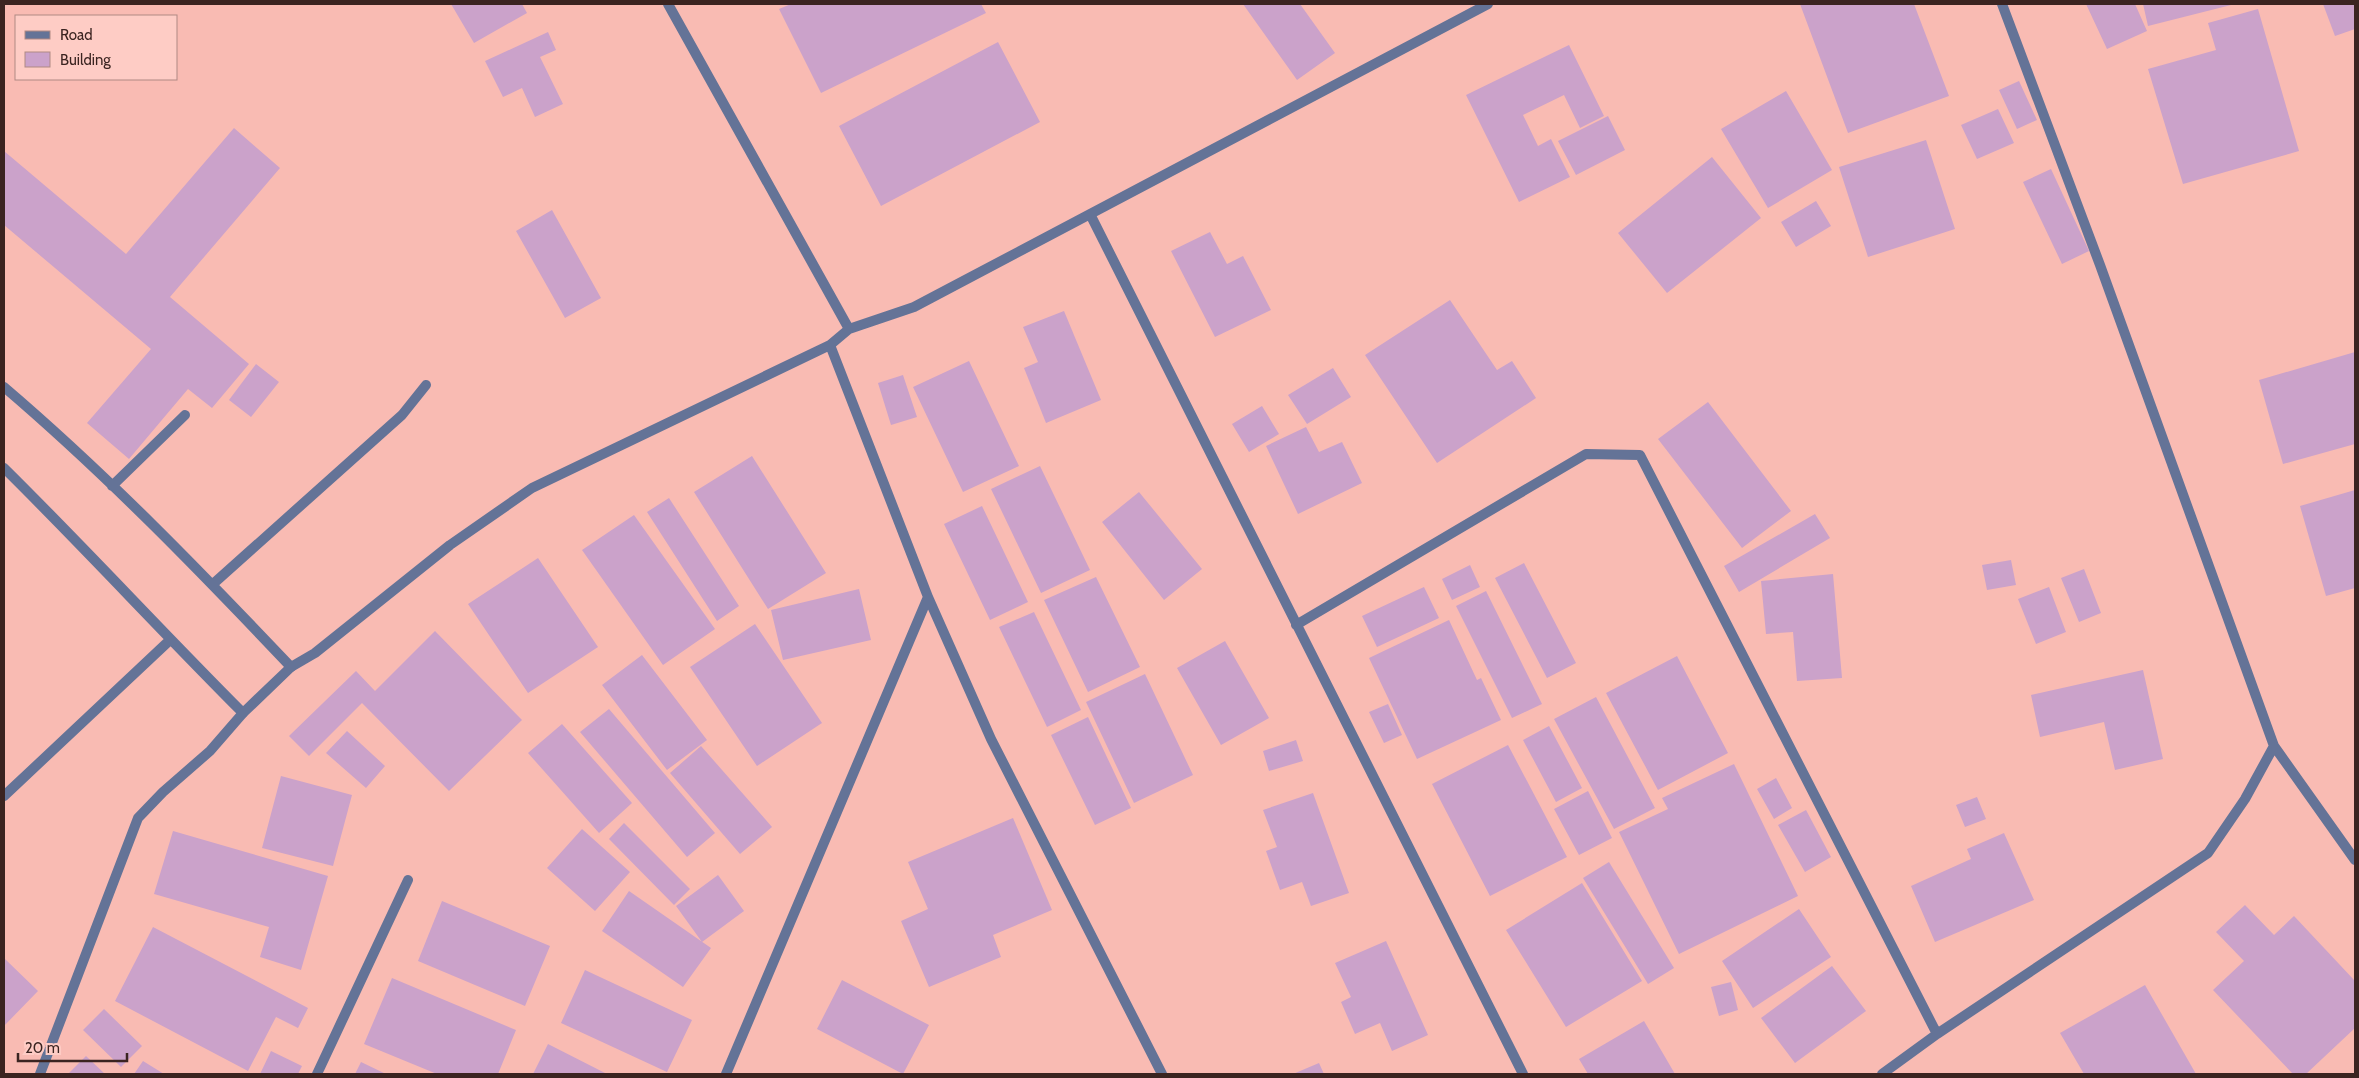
<svg xmlns="http://www.w3.org/2000/svg" width="2359" height="1078" font-family="Cabin,sans-serif">
<style>
.building{fill:#cba2ca}
.lines{fill:none;stroke-linecap:round;stroke-linejoin:round}
.service{stroke:#647397;stroke-width:10}
.minor{stroke:#647397;stroke-width:10}
</style>
<rect width="100%" height="100%" fill="#f9bbb3"/>
<path class="building" d="M451 4H522L527 13 474 43Z
M791 4H981L986 13 821 93 779 9Z
M1243 4H1300L1335 53 1297 80Z
M1800 4H1914L1949 96 1848 133Z
M2086 4H2135L2147 31 2107 49Z
M2143 4H2235L2148 26Z
M2323 4H2354L2355 29 2335 36Z
M2258 9 2299 151 2183 184 2148 69 2216 50 2208 23Z
M548 32 556 50 540 57 563 104 535 117 522 88 503 97 485 61Z
M998 42 1040 122 881 206 839 126Z
M1569 45 1604 116 1580 128 1564 95 1523 115 1538 146 1551 139 1570 177 1519 202 1466 95Z
M2019 81 2037 120 2017 129 1999 90Z
M1786 91 1832 170 1768 208 1721 129Z
M1998 109 2014 143 1977 159 1961 125Z
M1608 116 1625 150 1576 175 1558 141Z
M234 128 280 168 170 297 249 364 212 408 188 389 129 459 87 423 151 349 4 225V151L126 254Z
M1926 140 1955 229 1868 257 1839 167Z
M1712 157 1761 218 1667 293 1618 233Z
M2051 169 2089 251 2062 264 2023 182Z
M1816 201 1831 226 1796 247 1781 222Z
M552 210 601 298 565 318 516 231Z
M1210 232 1227 264 1243 256 1271 310 1215 337 1171 251Z
M1450 300 1497 370 1512 361 1536 398 1437 463 1365 355Z
M1064 311 1101 400 1046 423 1024 368 1038 362 1023 327Z
M2355 352V444L2283 464 2259 380Z
M969 361 1019 466 963 492 913 387Z
M256 364 279 382 251 417 229 400Z
M1333 368 1351 397 1307 424 1288 395Z
M903 375 917 417 891 425 878 383Z
M1708 402 1791 511 1742 548 1658 439Z
M1262 406 1279 434 1249 452 1232 424Z
M1306 427 1319 452 1342 442 1362 483 1298 514 1266 446Z
M752 456 826 573 768 609 694 492Z
M1040 466 1090 570 1041 593 991 489Z
M2355 490V588L2326 596 2300 506Z
M1139 492 1202 569 1164 600 1102 522Z
M669 498 739 606 717 621 647 512Z
M982 506 1028 602 990 620 944 524Z
M1815 514 1830 538 1739 592 1724 566Z
M634 515 715 629 663 665 582 550Z
M538 558 598 647 528 693 468 604Z
M2011 560 2016 585 1987 590 1982 565Z
M1524 563 1576 663 1547 678 1495 578Z
M1470 565 1480 587 1452 600 1442 579Z
M2084 569 2101 613 2079 622 2061 578Z
M1833 574 1842 678 1797 681 1793 632 1766 634 1761 581Z
M1096 577 1140 667 1088 692 1044 600Z
M1424 587 1439 618 1377 647 1362 616Z
M2049 587 2066 632 2036 644 2018 599Z
M859 589 871 640 783 660 771 610Z
M1486 591 1542 704 1512 718 1456 606Z
M1034 612 1081 710 1047 727 999 627Z
M1449 620 1477 680 1481 678 1501 720 1417 759 1369 658Z
M755 624 822 723 757 766 690 667Z
M435 631 522 720 449 791 362 703 309 756 289 736 356 671 375 691Z
M1225 641 1269 718 1221 745 1177 668Z
M642 655 707 740 667 770 602 685Z
M1677 656 1728 753 1658 790 1606 693Z
M2143 670 2163 759 2115 770 2104 722 2040 737 2031 695Z
M1145 674 1193 775 1134 803 1086 702Z
M1596 697 1655 808 1614 829 1554 719Z
M1388 704 1402 735 1384 743 1369 712Z
M609 709 715 833 687 857 580 732Z
M1088 717 1131 808 1095 825 1051 735Z
M562 724 632 803 599 833 528 753Z
M1549 726 1582 788 1556 802 1523 740Z
M347 731 385 766 366 788 326 753Z
M1296 740 1303 761 1269 771 1263 751Z
M1508 745 1567 857 1490 896 1432 784Z
M701 746 772 827 740 854 670 773Z
M1734 764 1798 896 1679 954 1619 832 1668 809 1662 798Z
M281 776 352 795 333 866 262 848Z
M1776 778 1792 808 1774 819 1757 789Z
M1588 791 1612 838 1579 855 1554 809Z
M1313 793 1349 893 1311 906 1302 882 1280 890 1266 851 1277 847 1263 810Z
M1977 797 1986 819 1965 827 1956 805Z
M1806 810 1831 857 1805 872 1778 825Z
M1013 818 1052 910 993 935 1001 957 929 987 901 921 928 909 908 862Z
M624 823 690 889 674 905 609 839Z
M582 829 630 872 595 911 547 868Z
M173 831 328 876 301 970 260 957 269 927 154 894Z
M2004 833 2034 900 1935 942 1911 886 1971 859 1967 849Z
M1609 862 1674 968 1648 984 1583 878Z
M718 875 744 911 702 942 676 906Z
M1582 883 1642 981 1566 1027 1506 930Z
M629 891 711 948 683 987 602 931Z
M442 901 550 946 525 1006 418 961Z
M2245 905 2274 935 2294 916 2355 981V1028L2306 1074H2293L2213 990 2244 961 2216 932Z
M1799 909 1831 957 1753 1008 1722 961Z
M153 927 308 1008 298 1028 276 1017 248 1071 115 1001Z
M1386 941 1428 1035 1392 1051 1380 1023 1355 1034 1341 1002 1351 997 1335 963Z
M4 958 38 991 4 1026Z
M1832 966 1866 1011 1795 1063 1761 1018Z
M585 970 692 1020 667 1072 561 1023Z
M392 978 516 1030 498 1074H437L364 1044Z
M842 980 929 1025 903 1074 817 1029Z
M1731 982 1738 1010 1719 1016 1711 987Z
M2145 985 2196 1074H2084L2060 1033Z
M104 1009 142 1046 121 1067 83 1030Z
M1644 1021 1675 1074H1588L1579 1059Z
M548 1044 607 1074H533Z
M271 1051 302 1066 298 1074H260Z
M86 1056 105 1074H68Z
M143 1061 164 1074H134Z
M361 1062 386 1074H355Z
M1319 1063 1324 1074H1293Z"/>
<g class="lines">
<path class="service" d="M4 387C106 474 199 570 291 667
M4 468C85 548 162 632 243 713
M112 486 185 415
M213 584 402 415 426 385
M4 796 170 640"/>
<path class="minor" d="M668 4 849 329
M2002 4 2100 265 2274 746 2355 860
M1090 214 1523 1074
M830 345 928 597 991 739 1162 1074
M1296 625 1586 454 1640 455 1937 1034
M40 1074 138 818 163 792 210 751 243 713 291 667 315 653 450 545 532 488 830 345 849 329 914 307 1488 4
M317 1074 408 880
M726 1074 928 597
M1882 1074 1937 1034 2208 853 2245 799 2274 746"/>
</g>
<rect width="2359" height="1078" fill="none" stroke="#3b2421" stroke-width="10"/>
<rect x="15" y="15" width="162" height="65" fill="#feccc5" stroke="#b08983"/>
<rect x="25" y="31" width="25" height="8" fill="#647397" stroke="#b08983"/>
<text x="60" y="40" font-size="15" fill="#3b2421">Road</text>
<rect x="25" y="52" width="25" height="15" fill="#cba2ca" stroke="#b08983"/>
<text x="60" y="65" font-size="15" fill="#3b2421">Building</text>
<path d="M18 1053v8h109v-8" fill="none" stroke="#3b2421" stroke-width="2.5"/>
<text x="25" y="1053" font-size="15" fill="#3b2421" stroke="#feccc5" stroke-width="4" paint-order="stroke">20 m</text>
</svg>
